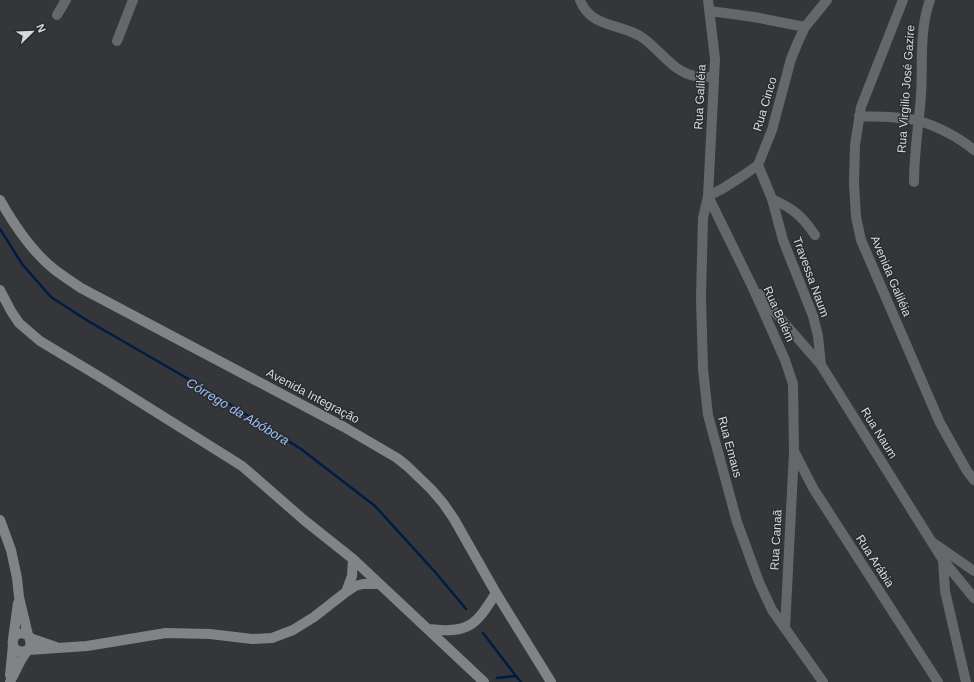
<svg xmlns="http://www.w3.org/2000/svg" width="974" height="682" font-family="Helvetica,sans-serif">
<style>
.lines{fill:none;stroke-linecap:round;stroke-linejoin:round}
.stream{stroke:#001b46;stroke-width:2.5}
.street{stroke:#666769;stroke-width:10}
.secondary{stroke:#818386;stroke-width:10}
.labels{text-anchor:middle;stroke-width:3;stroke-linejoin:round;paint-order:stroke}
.street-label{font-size:12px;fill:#d8d9dc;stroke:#2a2c30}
.water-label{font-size:13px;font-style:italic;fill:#9dc1f5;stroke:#2a2c30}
</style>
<rect width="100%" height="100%" fill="#34363a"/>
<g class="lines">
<path class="stream" d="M0 229 22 264 51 297 88 321 204 388 301 449 375 506 436 573 466 609
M483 633 516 676
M497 678 516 676 521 682"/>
<path class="street" d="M580 0C591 29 622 23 643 38 660 50 673 72 695 76 701 77 708 77 714 77
M708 0 715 59 708 196 703 218 701 298 703 369 708 415 737 522 759 582 772 610 823 682
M903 0 861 107 855 145 854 183 856 217 861 240 940 423 967 471 974 480
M710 11 754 17 805 27
M57 15 66 0
M117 41 133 0
M859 116C877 117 902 116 919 121 937 126 960 138 974 150
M758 165 772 199 783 240 813 316 818 336 821 365
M914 182C914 152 919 124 921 95 923 63 919 30 930 0
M708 196 753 288 785 360 793 384 794 452 785 629
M708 196 722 189 741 177 758 165 772 130 791 59 798 42 805 27 827 0
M772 199C794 209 802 216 815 235
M759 294 821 365 943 560 974 598
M795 453 813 488 938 682
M935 544 974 571
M943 560 945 591 966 682"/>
<path class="secondary" d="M0 200C14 225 32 252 55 270 63 276 72 282 81 288L344 427 397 458 407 466 431 489 443 503 454 519 496 593 551 682
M0 290 11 311 19 323 40 341 100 377 242 466 304 520 353 559 484 682
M0 520 11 550 17 578 19 597 28 635
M346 592 352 576 353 559
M429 629C469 634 476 625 496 593
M30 638 56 647
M13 639 18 603
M28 650 87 646 166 633 210 634 252 639 272 638 293 630 314 617 346 592 355 586 363 584H379
M10 675 13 645
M10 682 21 660 31 645 29 636C11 624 5 655 26 651"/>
</g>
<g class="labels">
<g class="street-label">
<text transform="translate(906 89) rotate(-86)" y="4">Rua Virgilio José Gazire</text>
<text transform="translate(700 97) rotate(-87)" y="4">Rua Galiléia</text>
<text transform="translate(765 104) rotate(-73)" y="4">Rua Cinco</text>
<text transform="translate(891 276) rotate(67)" y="4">Avenida Galiléia</text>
<text transform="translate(811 277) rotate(70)" y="4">Travessa Naum</text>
<text transform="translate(779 314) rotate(66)" y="4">Rua Belém</text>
<text transform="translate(313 396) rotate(28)" y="4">Avenida Integração</text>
<text transform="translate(879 433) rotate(58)" y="4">Rua Naum</text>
<text transform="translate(730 447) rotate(75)" y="4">Rua Emaus</text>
<text transform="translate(776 540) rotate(-87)" y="4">Rua Canaã</text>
<text transform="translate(875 561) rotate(57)" y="4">Rua Arábia</text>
</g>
<g class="water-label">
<text transform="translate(238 411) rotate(31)" y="5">Córrego da Abóbora</text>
</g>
</g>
<g transform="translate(32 32) rotate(67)" stroke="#2a2c30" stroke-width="3" paint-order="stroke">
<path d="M0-3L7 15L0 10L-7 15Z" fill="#d8d9dc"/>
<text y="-6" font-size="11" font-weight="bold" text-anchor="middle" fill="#d8d9dc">N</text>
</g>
</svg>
